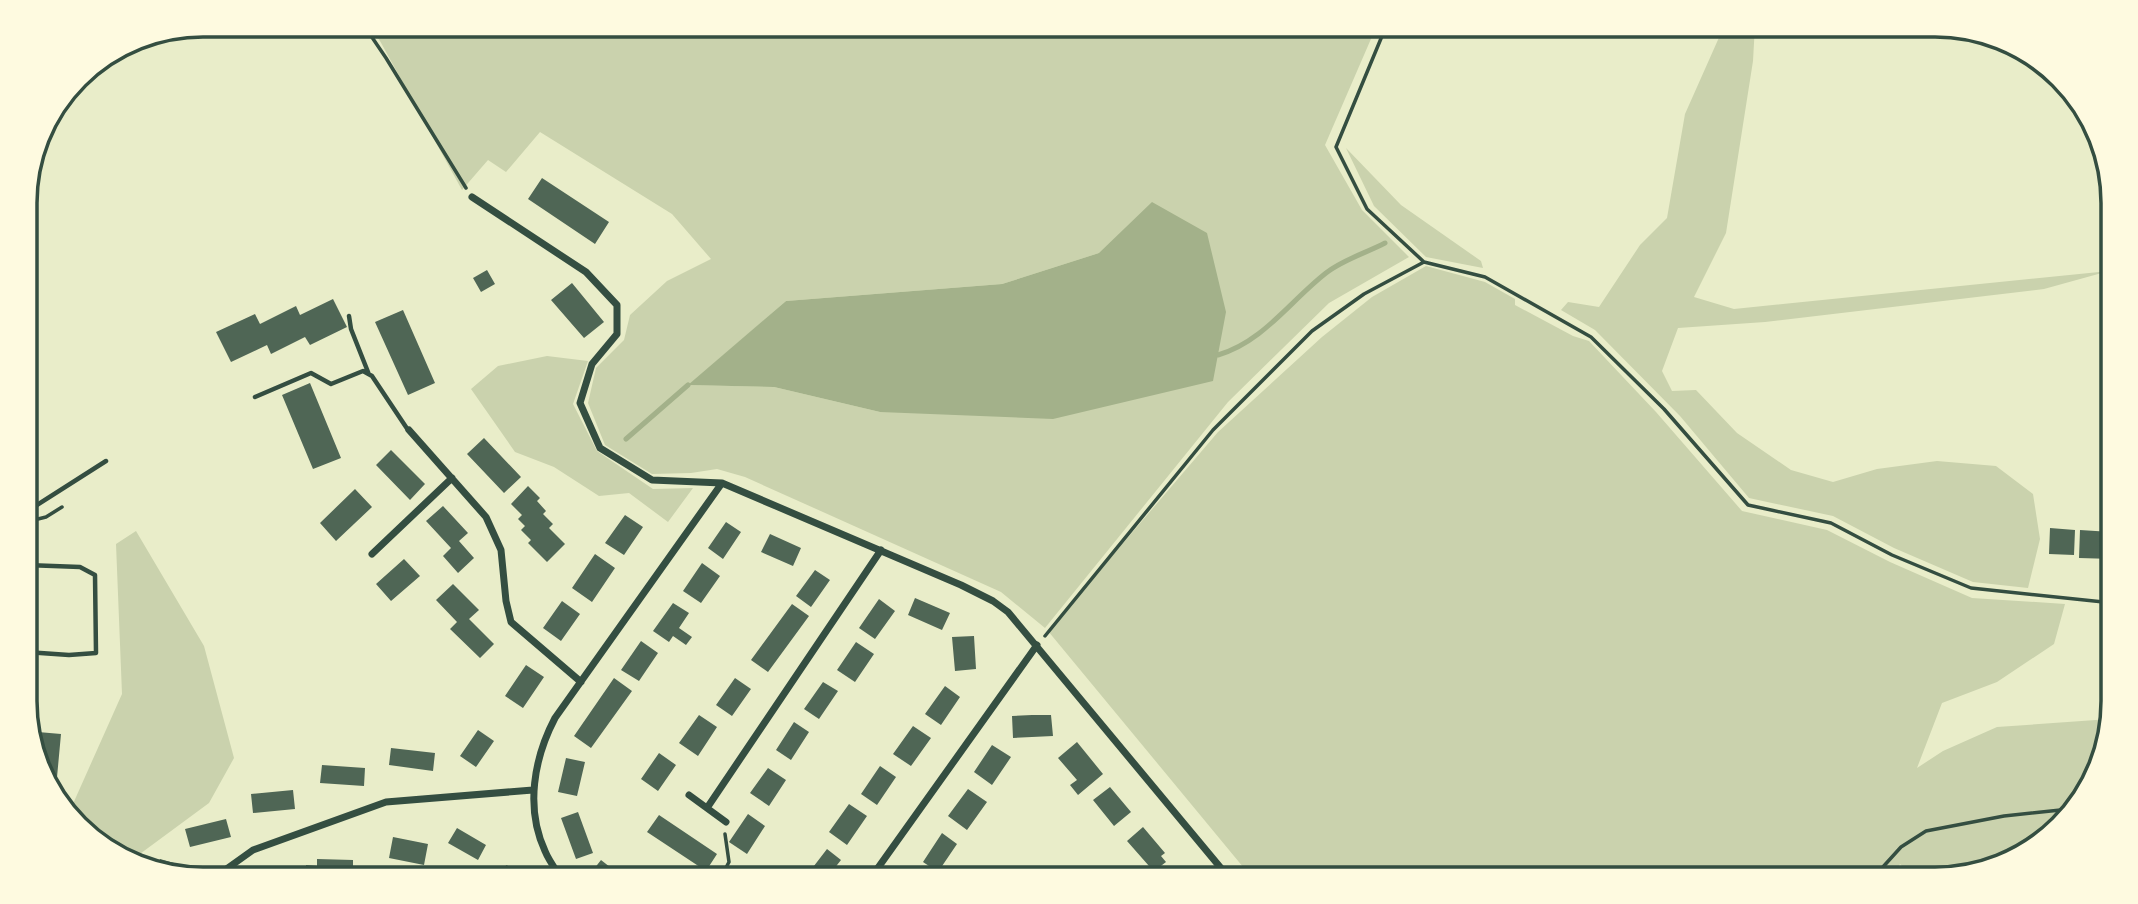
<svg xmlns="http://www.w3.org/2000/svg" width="2138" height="904" font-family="Overpass,sans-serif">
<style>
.green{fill:#cad2ad;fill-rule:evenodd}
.water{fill:#a3b18a}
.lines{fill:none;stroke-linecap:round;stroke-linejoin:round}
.stream{stroke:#a3b18a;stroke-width:5}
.building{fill:#4f6655}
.path{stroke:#344e41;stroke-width:3.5}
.service{stroke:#344e41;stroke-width:4.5}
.minor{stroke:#344e41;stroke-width:7}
.rim{fill:none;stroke:#344e41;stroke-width:3.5}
</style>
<rect width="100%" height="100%" fill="#e9edc9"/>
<path class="green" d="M1725 24 1755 25 1753 61 1726 233 1694 297 1734 309 2109 271 2044 289 1765 322 1678 328 1662 371 1672 391 1696 390 1737 433 1791 470 1833 482 1877 469 1937 461 1996 466 2033 494 2040 539 2028 588 1973 582 1894 548 1833 516 1749 498 1680 416 1595 330 1561 310 1568 302 1599 307 1640 245 1667 218 1685 114Z
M368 25H1377L1325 145 1362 210 1409 257 1329 303 1228 402 1045 628 1001 592 745 477 717 469 691 473 652 474 605 445 588 403 596 368 624 340 630 315 667 281 711 259 672 214 540 132 506 172 488 160 462 190 380 41ZM1099 253 880 412 774 387 689 385 786 301 1002 284Z
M1346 148 1401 205 1481 261 1483 268 1426 257 1374 206Z
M1426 266 1485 282 1515 299V305L1573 336 1589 341 1656 412 1742 511 1827 530 1890 562 1972 598 2065 604 2054 644 1997 682 1942 703 1917 768 1943 751 1997 727 2110 719 2100 769 2043 843 1946 879H1914L1900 864 1892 879H1253L1048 631 1218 432 1322 337 1372 297Z
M547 356 588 361 573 404 597 451 653 489 693 488 668 522 629 493 599 496 554 467 515 452 471 389 498 366Z
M136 531 204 646 234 758 209 803 129 862 68 815 122 694 116 544Z"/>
<path class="water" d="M1152 202 1207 233 1226 312 1213 381 1053 419 880 412 774 387 688 385 786 301 1002 284 1099 253Z"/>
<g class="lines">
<path class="stream" d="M1218 355C1263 342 1290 301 1326 273 1342 260 1366 253 1385 243
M626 439 688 385"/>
</g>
<path class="building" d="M542 178 609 222 595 244 528 199Z
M487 270 495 284 481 292 473 278Z
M572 283 604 322 584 338 551 300Z
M333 299 347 327 310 345 305 337 271 354 267 345 231 362 216 332 255 314 260 324 296 306 300 315Z
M403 310 435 383 408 395 375 322Z
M310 383 341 458 313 469 282 395Z
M484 438 521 477 504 493 467 454Z
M391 450 425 484 410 500 376 465Z
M528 486 540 498 537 501 546 511 543 514 553 524 549 528 565 544 547 562 528 543 531 540 521 530 525 526 518 519 522 515 511 504Z
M355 489 372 507 336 541 320 523Z
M443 506 468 533 459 541 474 558 458 573 443 556 451 548 426 521Z
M625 515 643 527 624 555 605 543Z
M726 522 741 532 723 559 708 548Z
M2050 528 2075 530 2074 555 2049 554Z
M2080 530 2111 532 2110 537H2113V559L2079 558Z
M770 534 801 548 793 566 761 552Z
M595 554 615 568 592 602 572 588Z
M404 559 420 576 391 601 376 584Z
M702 563 720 576 701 603 683 591Z
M815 570 830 580 811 607 796 596Z
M453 584 479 610 469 619 494 644 480 658 450 629 457 622 436 600Z
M915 598 950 613 942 630 908 615Z
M879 599 895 611 875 639 859 628Z
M562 601 580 614 561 641 543 628Z
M673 603 689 613 679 628 692 637 686 645 673 636 669 642 653 631Z
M792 604 809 616 768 672 751 660Z
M974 636 976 669 955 671 952 637Z
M641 641 658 653 639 681 621 670Z
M856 642 874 654 855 682 837 670Z
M526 665 544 677 523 708 505 696Z
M614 678 632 691 591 748 574 736Z
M735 678 751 689 732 716 716 705Z
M823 682 838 691 819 719 804 709Z
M945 686 960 697 941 725 925 714Z
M699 715 717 727 698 756 679 743Z
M1032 715H1051L1053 736 1013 738 1012 716Z
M794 722 809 732 791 760 776 750Z
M913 726 931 738 911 766 893 754Z
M478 730 494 741 476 767 460 756Z
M38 732 61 734 56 788H52L36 750Z
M1077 742 1103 774 1078 795 1070 785 1077 780 1058 758Z
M992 745 1011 757 992 785 974 772Z
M391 748 435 753 433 771 389 765Z
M659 753 676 765 658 791 641 779Z
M566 758 585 762 577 796 558 792Z
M322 765 365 768 364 786 320 783Z
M880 766 896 777 877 805 861 794Z
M768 768 786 780 769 806 750 793Z
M1110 787 1131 812 1114 826 1093 800Z
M968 789 987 802 967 830 948 816Z
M293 790 295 809 253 813 251 794Z
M849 804 867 816 847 845 829 832Z
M578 812 593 853 576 859 561 818Z
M748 814 765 826 747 854 729 842Z
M659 815 717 854 706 871 647 832Z
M226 819 231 837 190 847 185 829Z
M1143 827 1165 853 1161 856 1166 862 1149 875 1144 870 1149 866 1127 841Z
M457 828 486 845 478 860 448 843Z
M942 833 957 844 938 872 923 862Z
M393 837 428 844 424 865 389 858Z
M827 849 841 860 826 879H813L807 875Z
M160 859 181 865 178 875 157 870Z
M317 859 353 860V879H306V865L317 866Z
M601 860 615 871 625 879H597L590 874Z
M507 865 517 879H491L489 877Z"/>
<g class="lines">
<path class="path" d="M363 24 386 58 466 188
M1387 24 1336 147 1367 209 1424 262
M38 519 46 517 62 507
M1045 636 1213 430 1312 331 1364 294 1424 262 1485 277 1591 337 1664 409 1748 505 1831 523 1892 555 1971 588 2113 603
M720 879 729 862 725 834
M1872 879 1901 847 1926 831 2004 816 2070 809"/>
<path class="service" d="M349 316 351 329 368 372
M255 397 311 373 331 384 363 371 372 376 408 430
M26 512 106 461
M26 565 80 567 95 575 96 653 69 655 26 652"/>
<path class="minor" d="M472 197 586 272 617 305V334L592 364 580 403 600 448 652 480 722 483
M409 430 486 517 501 550 506 601 511 622 581 682
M372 554 452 478
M689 795 726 822
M707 808 881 550
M215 879 218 875 253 850 386 802 533 790
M562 879C556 870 549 861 545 851 525 808 534 758 555 718L722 483 961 585 993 601 1008 612 1230 879
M870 879 1037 645"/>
</g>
<path d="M0 0H2138V904H0ZM203 37H1935A166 166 0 0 1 2101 203V701A166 166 0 0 1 1935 867H203A166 166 0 0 1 37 701V203A166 166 0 0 1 203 37Z" fill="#fefae0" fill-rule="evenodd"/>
<path class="rim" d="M203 37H1935A166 166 0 0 1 2101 203V701A166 166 0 0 1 1935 867H203A166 166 0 0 1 37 701V203A166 166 0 0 1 203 37Z"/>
</svg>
